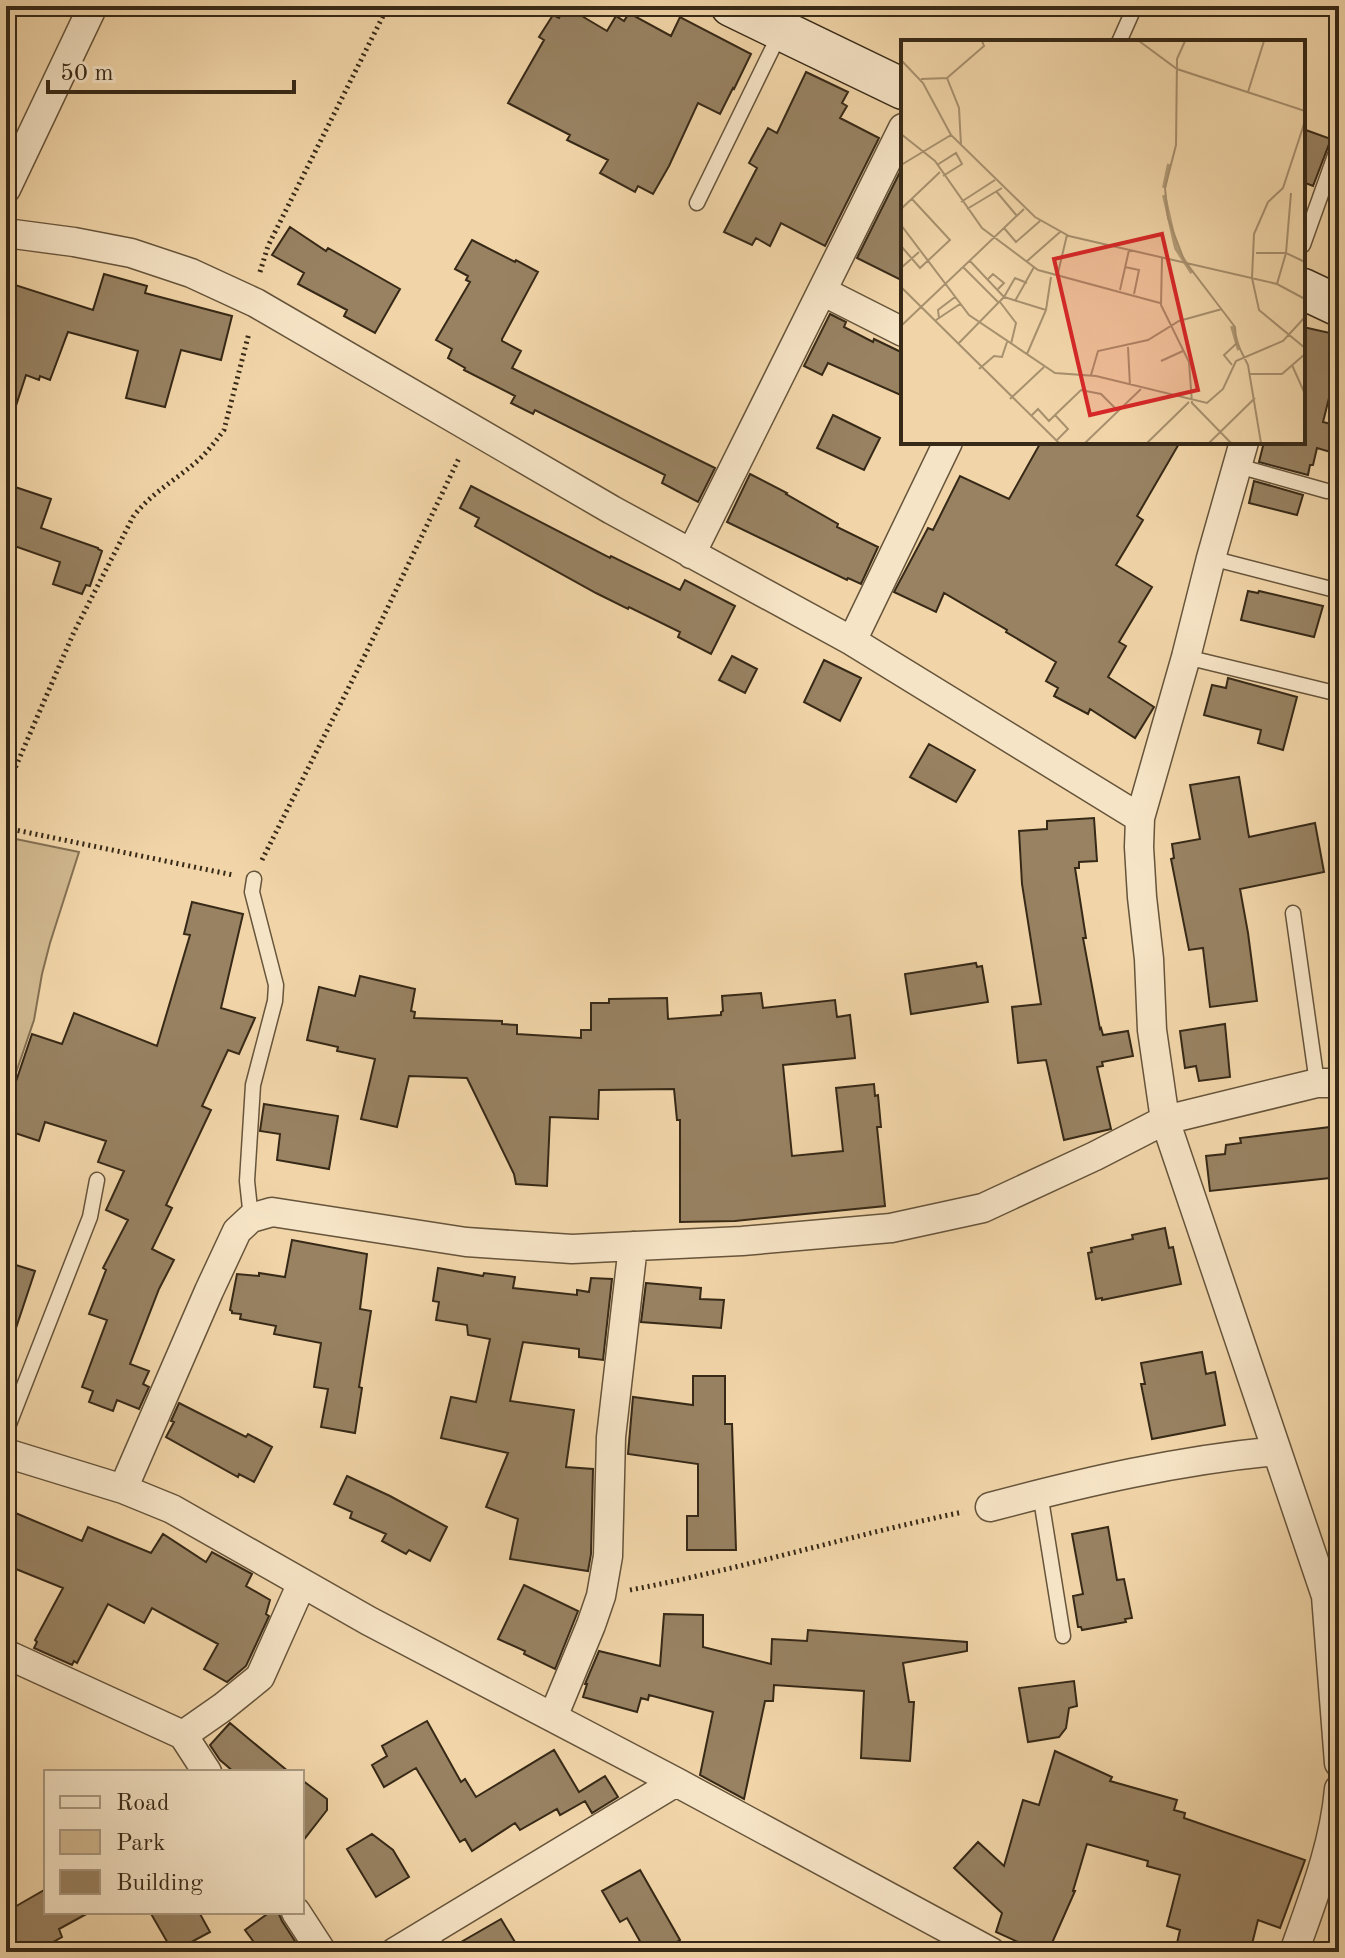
<svg xmlns="http://www.w3.org/2000/svg" width="1345" height="1958" font-family="'Old Standard TT',serif">
<style>
.green{fill:#d1b88f;stroke:#847053;stroke-width:2}
.building{fill:#988262;stroke:#372917;stroke-width:2}
.lines{fill:none;stroke-linecap:round;stroke-linejoin:round}
.lane-casing{stroke:#66543b;stroke-width:17}
.street-casing{stroke:#66543b;stroke-width:31}
.secondary-casing{stroke:#372917;stroke-width:43}
.path{stroke:#372917;stroke-width:5;stroke-dasharray:2 4;stroke-linecap:butt}
.lane{stroke:#f6e4c6;stroke-width:14}
.street{stroke:#f6e4c6;stroke-width:28}
.secondary{stroke:#f6e4c6;stroke-width:40}
.inset-river{fill:none;stroke:#b29b77;stroke-width:4}
.inset-road{fill:none;stroke:#a7906e;stroke-width:2}
.view{fill:#d62828;fill-opacity:0.15;stroke:#d62828;stroke-width:4}
.inset-edge{fill:none;stroke:#372917;stroke-width:4}
</style>
<rect width="100%" height="100%" fill="#f1d5a8"/>
<filter id="stains"><feTurbulence type="fractalNoise" baseFrequency=".0025" numOctaves="4"/><feColorMatrix values="0 0 0 0 .2 0 0 0 0 .09 0 0 0 0 .02 0 0 0 .5 -.17"/></filter>
<radialGradient id="worn" r=".72"><stop offset=".6" stop-color="#630" stop-opacity="0"/><stop offset="1" stop-color="#630" stop-opacity=".3"/></radialGradient>
<path class="green" d="M6 837 79 852 50 943 42 974 34 1020 6 1102Z"/>
<path class="building" d="M565 6 607 31 616 16 624 21 629 13 671 36 680 17 751 54 734 89 733 88 720 114 698 103 669 166 653 194 638 186 635 192 600 173 608 160 567 140 570 135 508 103 544 40 539 37 553 15 559 18Z
M806 72 848 92 842 103 847 106 840 118 879 138 825 246 781 223 770 246 756 238 752 245 724 232 757 168 749 163 768 128 777 133Z
M1303 129 1331 139 1313 186 1303 182Z
M903 166V281L857 258Z
M290 227 326 251 328 248 400 289 375 333 344 316 347 310 298 284 304 273 272 255Z
M472 240 515 262 516 260 538 272 502 339V341L521 351 512 368 715 468 698 502 662 483 665 475 535 410 533 414 511 403 515 396 464 370 465 368 448 358 452 349 436 340 470 282 466 280 468 276 455 269Z
M104 274 147 286 145 293 232 316 221 360 181 350 165 407 126 398 138 351 68 332 50 380 40 376 39 380 26 375 11 421H6V282L93 310Z
M830 314 846 322 844 327 873 342 874 339 903 353V396L828 363 822 375 804 366Z
M1303 327 1339 335V358L1323 422 1339 426V432L1334 453 1317 448 1313 465H1310L1308 475 1259 462 1264 442H1303Z
M833 415 880 438 864 470 817 448Z
M1041 442H1180L1137 516 1143 520 1116 565 1152 587 1119 642 1126 646 1108 677 1154 707 1135 738 1090 709 1088 714 1054 696 1058 688 1046 681 1056 662 1006 632 1007 630 944 593 936 612 894 592 928 528 933 530 960 476 1009 499Z
M750 474 787 493 786 494 838 524 837 527 878 547 861 584 848 578 847 580 727 522Z
M1254 481 1303 495 1297 515 1249 503Z
M6 484 51 499 41 528 98 548V549L102 551 90 586 86 585 82 594 53 584 60 562 6 543Z
M471 486 610 558 611 556 680 590 685 580 735 606 711 654 678 637 680 632 629 607 628 609 596 593 475 526 479 518 460 508Z
M1248 591 1258 593 1259 591 1323 606 1314 637 1241 620Z
M732 656 757 669 745 693 719 680Z
M824 660 861 678 840 721 804 702Z
M1228 678 1297 697 1283 750 1258 743 1261 730 1204 715 1212 685 1226 688Z
M929 744 975 770 956 802 910 777Z
M1239 777 1249 837 1315 823 1324 872 1240 889 1248 933 1257 1001 1210 1007 1203 948 1189 950 1171 859 1174 858 1172 844 1200 839 1190 785Z
M1094 818 1097 861 1079 862V868H1075L1086 938H1083L1100 1029 1101 1028 1103 1035 1128 1031 1133 1056 1102 1062 1103 1066 1097 1067 1111 1129 1064 1140 1046 1060 1018 1063 1012 1007 1041 1004 1022 884 1019 831 1047 829V821Z
M192 902 243 914 221 1008 255 1018 239 1054 228 1050 202 1106 211 1110 166 1205 172 1208 152 1249 174 1260 159 1289 130 1364 149 1371 143 1384 149 1387 139 1409 117 1400 113 1411 89 1402 93 1391 82 1387 107 1320 89 1314 106 1270 103 1268 128 1220 106 1210 124 1171 98 1162 106 1141 45 1122 39 1141 6 1130V1111L32 1034 62 1044 74 1013 157 1046 190 935 184 934Z
M976 963 977 967 982 966 988 1002 911 1014 905 974Z
M360 976 415 989 411 1011 415 1012 414 1018 502 1021V1024L517 1025V1034L581 1038V1030H591V1003H609V999L667 998 668 1019 721 1015V1012L723 1011 722 996 761 993 763 1008 835 1000 837 1017 850 1015 855 1058 783 1065 792 1156 843 1151 836 1088 874 1084 875 1096 878 1095 881 1127H877L885 1206 735 1221 680 1222V1120H677L674 1089 599 1090 598 1119 550 1117 547 1186 516 1184 514 1174 467 1078 409 1076 397 1127 361 1119 375 1059 337 1051 338 1047 307 1040 319 987 355 996Z
M1225 1024 1230 1077 1199 1081 1196 1066 1185 1068 1180 1031Z
M264 1104 338 1116 329 1169 277 1160 280 1134 260 1131Z
M1339 1126V1177L1210 1191 1206 1156 1225 1154 1226 1145 1241 1143 1240 1138Z
M1165 1228 1169 1248 1173 1247 1181 1284 1102 1300V1298L1096 1299 1088 1253 1092 1252 1091 1248 1133 1239 1132 1235Z
M292 1240 367 1254 360 1309 371 1311 359 1387 362 1388 355 1433 321 1427 328 1389 314 1387 321 1343 274 1334 276 1326 240 1319 241 1314 232 1313V1311L230 1310 237 1274 259 1276V1273L285 1277Z
M6 1262 35 1271 11 1343 6 1342Z
M438 1268 483 1276 484 1273 515 1277 513 1288 577 1295V1290L589 1292 591 1278 612 1279 603 1360 579 1357V1349L523 1342 510 1401 574 1410 566 1467 593 1469 591 1554 588 1571 510 1559 518 1519 486 1507 508 1453 441 1438 451 1397 476 1402 490 1339 468 1335 467 1325 436 1320 439 1302 433 1301Z
M646 1283 701 1288 700 1299 724 1300 721 1328 641 1322Z
M1202 1352 1206 1374 1215 1372 1225 1425 1152 1439 1141 1384H1145L1141 1363Z
M693 1376H725V1424H732L736 1550H687V1516H698V1464L628 1454 633 1397 693 1405Z
M179 1403 246 1437 248 1434 272 1447 254 1482 239 1474 238 1477 166 1437 174 1422 171 1421Z
M347 1476 390 1496 447 1527 430 1561 409 1550 406 1554 382 1541 386 1534 350 1518 352 1512 334 1504Z
M6 1509 82 1541 88 1527 151 1553 163 1534 206 1562 212 1552 252 1574 246 1586 270 1600 266 1614 269 1616 246 1666 227 1682 204 1669 218 1644 152 1608 144 1623 108 1604 77 1663 74 1661 72 1665 34 1648 37 1642 35 1640 63 1588 6 1565Z
M1108 1527 1117 1580 1124 1579 1132 1618 1125 1619 1126 1622 1082 1630 1081 1627H1078L1073 1596 1083 1594 1072 1534Z
M524 1585 578 1611 555 1669 524 1654 525 1651 498 1639Z
M664 1614 703 1615V1647L771 1664 772 1639 807 1641 808 1630 967 1642V1651L903 1663 909 1702H914L910 1761 861 1758 864 1691 774 1685 773 1701H765L744 1799 700 1775 713 1712 649 1695 648 1700 641 1698 637 1712 583 1697 587 1684H585L599 1651 660 1666Z
M1074 1681 1077 1706 1069 1708 1066 1728 1059 1737 1028 1742 1019 1688Z
M427 1721 461 1782 465 1779 476 1797 554 1750 579 1792 605 1776 618 1797 592 1813 585 1801 560 1815 557 1809 520 1830 515 1823 472 1851 465 1839 460 1842 416 1768 384 1787 372 1765 387 1756 382 1746Z
M230 1723 249 1739 289 1772H234L220 1760 210 1745Z
M1055 1751 1112 1777 1110 1781 1177 1800 1174 1810 1185 1813 1184 1818 1305 1860 1280 1928 1258 1920 1250 1952H1175L1180 1930 1167 1926 1180 1875 1147 1866 1148 1861 1087 1844 1073 1891H1075L1048 1952H1040L996 1932 1002 1913 954 1868 978 1842 1004 1866 1023 1800 1039 1805Z
M302 1780 327 1799V1810L302 1842Z
M372 1834 393 1850 409 1877 376 1897 347 1849Z
M640 1870 680 1940 659 1952H646L627 1918 620 1922 602 1891Z
M46 1889V1912H90L59 1929 62 1937 35 1952H6V1912Z
M150 1912H199L210 1932 173 1952Z
M270 1912H278L282 1921 302 1952H261L245 1930Z
M501 1919 521 1952H450L449 1949Z"/>
<g class="lines">
<g class="lane-casing">
<path id="lane" d="M1119 42 1135 6
M697 203 781 31
M1303 245 1339 144
M1238 466 1327 491
M1211 558 1339 591
M1186 657 1339 694
M1293 913 1317 1083
M251 1218 247 1181 253 1085 275 1001 276 985 252 892 254 879
M6 1432 90 1217 97 1180
M1040 1493 1063 1636
M429 1932 440 1952"/>
</g>
<g class="street-casing">
<path id="street" d="M6 189 93 6
M6 233 74 242 131 253 191 273 256 303 612 510 852 641 1140 818
M822 291 903 332
M1244 442 1211 558 1186 657 1140 818 1139 847 1142 897 1149 959 1152 1030 1165 1120 1326 1596 1339 1763
M691 554 903 128
M852 641 948 442
M6 1453 123 1489 172 1509 369 1621 676 1782 991 1952
M123 1489 209 1291 237 1231 251 1218 272 1212 466 1242 572 1249 742 1241 891 1228 983 1208 1095 1156 1165 1120 1317 1083H1339
M990 1507C1084 1482 1179 1460 1277 1451
M6 1654 183 1735 207 1772
M553 1717 591 1625 601 1596 608 1556 611 1437 633 1246
M183 1735 223 1707 260 1677 302 1583
M296 1912 322 1952
M395 1952 676 1782
M1294 1952C1313 1898 1334 1846 1339 1789"/>
</g>
<g class="secondary-casing">
<path id="secondary" d="M731 6 903 89
M1303 289 1339 306"/>
</g>
<path class="path" d="M260 272 268 246 388 6
M6 789 74 632 133 517C149 495 174 481 195 463 206 454 215 442 224 430L249 333
M6 828 233 875
M262 860 366 653 460 456
M630 1590C742 1569 851 1535 963 1512"/>
<use href="#lane" class="lane"/>
<use href="#street" class="street"/>
<use href="#secondary" class="secondary"/>
</g>
<g transform="translate(901 40)">
<rect width="404" height="404" fill="#f1d5a8"/>
<path class="inset-river" d="M263 148 268 124M263 155 275 208 291 233M331 286 338 310"/>
<path class="inset-road" d="M238 1 276 29 404 71M284 1 276 19 275 105 264 148 267 178 283 220 334 287 335 301 347 325 360 403M0 20 22 43 50 95 134 177 168 196 376 244 404 259M46 38 58 68 60 105M20 39 46 38 83 6 81 1M347 52 363 1M404 81 382 148 367 162 353 194 351 238 358 270 404 308M0 94 34 121 81 188 137 230 259 263M0 125 50 95M36 125 55 113 61 124 42 136M95 151 116 176M60 162 94 140M0 169 39 132M66 169 101 148M0 185 68 275 154 333 195 336 306 363 322 349 335 321 382 301 404 277M103 188 115 202 139 181M0 206 19 228 49 200 11 159M355 213H385L404 222M261 218 260 265 288 322 291 363 330 403M125 222 159 192M62 227 97 262M224 227 238 230 233 254M0 228 18 212M156 237 166 195M87 239 92 234 103 243 97 249M126 243 114 238 103 257 145 270M376 244 385 213 390 153M0 247 158 403M219 250 228 210M114 261 133 227M99 262 115 283 110 304M38 278 37 270 54 257M35 280 59 264M0 286 123 169M57 304 103 257 69 221M227 307 229 346M126 314 145 270 150 237M260 321 282 311M331 325 323 315 336 303M391 325 404 354M78 329 93 316 101 317 106 302M349 334H381L404 314M190 335 197 311 247 300 278 281 321 269M109 359 143 327M131 375 137 369 148 381 154 375 167 389 156 400M154 375 180 350 200 354 217 371M184 403 240 349M246 403 288 362M308 403 354 358"/>
<path class="view" d="M261 194 297 350 189 375 153 219Z"/>
<rect width="404" height="404" class="inset-edge"/>
</g>
<rect width="1345" height="1958" fill="none" stroke="#f1d5a8" stroke-width="32"/>
<rect x="8" y="8" width="1329" height="1942" fill="none" stroke="#372917" stroke-width="4"/>
<rect x="16" y="16" width="1313" height="1926" fill="none" stroke="#372917" stroke-width="2"/>
<rect x="44" y="1770" width="260" height="144" fill="#f6e4c6" stroke="#aa9980" stroke-width="2"/>
<rect x="60" y="1796" width="40" height="12" fill="#f6e4c6" stroke="#aa9980" stroke-width="2"/>
<text x="116" y="1810" font-size="24" fill="#372917">Road</text>
<rect x="60" y="1830" width="40" height="24" fill="#d1b88f" stroke="#aa9980" stroke-width="2"/>
<text x="116" y="1850" font-size="24" fill="#372917">Park</text>
<rect x="60" y="1870" width="40" height="24" fill="#988262" stroke="#aa9980" stroke-width="2"/>
<text x="116" y="1890" font-size="24" fill="#372917">Building</text>
<path d="M48 80v12h246v-12" fill="none" stroke="#372917" stroke-width="4"/>
<text x="60" y="80" font-size="24" fill="#372917" stroke="#f6e4c6" stroke-width="6" paint-order="stroke">50 m</text>
<rect width="100%" height="100%" filter="url(#stains)"/>
<rect width="100%" height="100%" fill="url(#worn)"/>
</svg>
